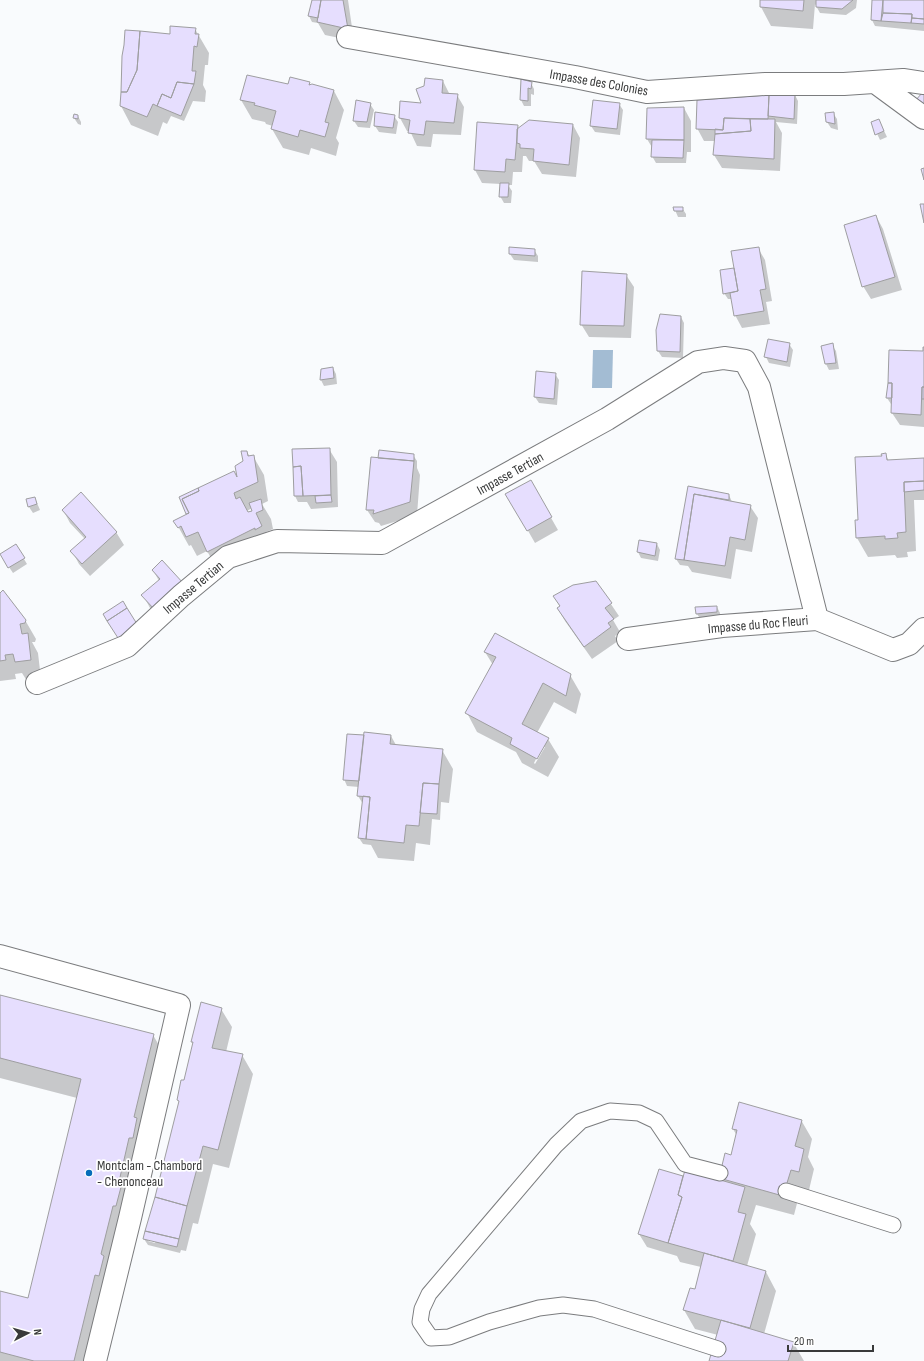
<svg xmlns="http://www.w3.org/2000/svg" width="924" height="1361" font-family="'Sofia Sans Condensed',sans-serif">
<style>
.water{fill:#a3bcd3}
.shadow{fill:#0003;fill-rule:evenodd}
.building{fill:#e6defe;stroke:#9e9ea0}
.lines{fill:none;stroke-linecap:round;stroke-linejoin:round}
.service-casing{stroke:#7b7c7e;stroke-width:17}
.minor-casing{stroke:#7b7c7e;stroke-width:24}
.service{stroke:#fff;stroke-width:15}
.minor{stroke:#fff;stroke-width:22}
.poi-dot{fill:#056db9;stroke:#fff;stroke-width:1.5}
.labels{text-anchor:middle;stroke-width:3.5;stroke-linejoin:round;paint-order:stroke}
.street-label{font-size:14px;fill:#393a3a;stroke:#fff}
.poi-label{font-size:14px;fill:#393a3a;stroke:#fff;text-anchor:start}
</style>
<rect width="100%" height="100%" fill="#f9fbfd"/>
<path class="water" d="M593 350H613L612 388H592Z"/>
<path class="shadow" d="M313 0H348L354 41 325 35 318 23 312 22 309 16Z
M761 0H857L856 8 846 15 820 13 815 4 813 29 771 26 761 7Z
M873 0H924V31L875 26 872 20Z
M195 29 209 53 208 65H205L203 85 206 91 205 102 193 101 184 121 171 116 167 124 163 122 158 136 131 125 121 106 171 35Z
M443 81 450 95H457L464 107 461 135 433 134 431 147 417 146 410 131H407L400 118 401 102 422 104Z
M309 83 310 85 334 91 344 110 336 138 339 143 336 156 311 148 309 155 283 148 272 129 273 126 266 124 265 122 252 119 241 100 289 86Z
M531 83 534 89V95L531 94V106H524L521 100Z
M795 95 798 101 797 124 776 122 782 133 780 171 722 168 714 155 715 141H704L697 128 698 101Z
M370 104 374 110 370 128 358 127 354 121Z
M619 104 623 110 620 135 595 132 591 126Z
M684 108 691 121V152H687L686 163H656L652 156 653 149 647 139Z
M833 113 837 119 838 130 831 128 827 122Z
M78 116 81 122V125L78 124 74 118Z
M394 116 398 122 396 134 379 132 375 126Z
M879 120 887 137 880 140 872 123Z
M573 125 580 138 576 177 542 174 534 161H529L526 156H523L522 172H513L512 185H508L512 191 511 203H504L500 196 501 184 482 183 475 170 517 126 519 129Z
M682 208 686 214V217H678L675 210Z
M876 216 883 229 902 290 871 299 863 286Z
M510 248 534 250 538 256V262L514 260 510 254Z
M758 248 765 260 772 301 766 302 770 324 742 328 735 315 732 299H728L724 293 733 269Z
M626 275 634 287 631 338 589 337 581 324Z
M681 317 684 323 683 358 662 357 658 351Z
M789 344 793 350 790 367 769 363 766 357Z
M832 345 836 351 839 369 829 370 826 364 823 346Z
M924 352V427L900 425 892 413 893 404H891L887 398Z
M333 368 336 374 337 384 324 386 321 380Z
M537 372 555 374 559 380 557 405 539 403 535 397Z
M329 449 337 462 338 507 311 509 307 502H298L295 496Z
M247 452 250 457 253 456 264 475 268 501 262 504 271 519 273 529 266 532 272 545 218 570 207 551 197 556 191 545 189 546 175 521 188 515 180 498 238 480ZM252 508 253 512 248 513 247 511Z
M885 454 889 461 924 459V500H914L916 551 907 552 908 557 897 558 895 555 868 557 857 538 856 521H859L883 457Z
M413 455 417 461V468L420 475 417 515 381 526 379 523 375 522 367 510 379 459Z
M530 481 558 530 535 543 507 494Z
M688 488 729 495 732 502 750 506 758 518 752 552 736 549 731 579 692 572 688 566 680 565 676 559Z
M35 498 40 510 33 513 29 507 28 500Z
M63 510 116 532 124 545 90 576 79 564 72 551 85 539 70 523Z
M657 544 660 550 658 561 641 558 638 552Z
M16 546 27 564 13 573 5 561Z
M162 561V621L150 608 143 595 159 581 153 570Z
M596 582 619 616 613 620 620 632 615 636 618 641 592 659 565 621 558 609 560 607 554 596Z
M0 594 25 620 36 639 35 642H32L38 653 41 679 27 681 22 673 15 674 16 679 0 681Z
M717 607 720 613V618L701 620 697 614Z
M485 652 570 675 581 694 576 714 554 702 537 733 548 739 559 757 548 777 522 763 516 752 477 732 467 713 493 665ZM542 747H545L535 764 534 763Z
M391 736 396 745 442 750 453 769 449 803 441 802 440 820 432 819 430 845 416 843 414 861 378 858 371 845 363 844 359 838 363 804 358 796 359 787 347 786 344 779Z
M0 996 153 1035 167 1059 93 1361H0V1292L29 1299 77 1098 0 1078Z
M221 1009 232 1027 226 1052 242 1055 253 1074 229 1168 213 1164 198 1224 193 1223 186 1251 181 1250 180 1253 148 1245 144 1239 180 1103 178 1100 185 1081 193 1044 192 1042ZM148 1239 156 1241 155 1243 148 1241Z
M801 1120 812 1139 808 1157 814 1169 809 1190 801 1188 794 1215 756 1205 750 1224 756 1234 747 1266 766 1272 776 1291 764 1334 793 1342 804 1361H710L718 1335 695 1329 684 1310 695 1290 701 1267 680 1262 677 1256 647 1247 639 1234 659 1170 684 1177 719 1179 732 1157 737 1136 733 1129Z"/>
<path class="building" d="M312 0H321L318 18 308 16Z
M321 0H343L348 29 317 22Z
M760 0H804L803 11 760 7Z
M816 0H853L842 9 816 7Z
M872 0H883L881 21 871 20Z
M883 0H924V19L912 18V14L883 13Z
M883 13 912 14 911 23 881 21Z
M912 18 924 19V24L911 23Z
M170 26 196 28 195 34H199L197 47 194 46 192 71H196L194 84 177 82 171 98 162 94 157 106 153 104 147 117 120 106 121 92H127L137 70 140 31 170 34Z
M125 30 140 31 137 70 127 92H121L122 56 124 45Z
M247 75 288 84 290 77 310 82 309 85 312 84 334 90 325 122 329 123 325 137 300 130 298 137 271 129 276 111 254 105 255 103 240 100Z
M425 78 443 80 442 93 458 94 454 123 426 121 424 135 408 133 410 120 399 118 400 101 421 103 416 89 424 86Z
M521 79 532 82 531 89 528 88V101L520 100Z
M177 82 194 84 181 116 157 106 162 94 171 98Z
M795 93 794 119 768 116 769 95Z
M922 93H924V108L915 101Z
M769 95 768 119 724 118 723 130 696 129 697 100Z
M356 100 371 103 367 122 353 121Z
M593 100 620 103 617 129 590 126Z
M684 107V140L646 139 647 108Z
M375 112 395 115 393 128 374 126Z
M834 112 835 124 826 122 825 113Z
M74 114 78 115V119L73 118Z
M724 118 750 119 751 131 715 134V129L723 130Z
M750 119H775L774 159 713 155 715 134 751 131Z
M879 119 884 131 875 135 871 122Z
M529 120 573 124 569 165 533 161 534 149 520 148V144L517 143V129Z
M477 122 518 125 515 160 506 159 505 172 474 170Z
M652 140H684L683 158 651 157Z
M924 168V180L921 169Z
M500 183H509L508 197H499Z
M920 204H924V223Z
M673 207H683V211H674Z
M876 215 895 277 862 287 844 225Z
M509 247 535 249V256L509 254Z
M759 247 766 289 760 290 764 311 734 316 730 293 738 291 731 251Z
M734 268 738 291 723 294 720 270Z
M582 271 627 274 624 326 580 325Z
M660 314 681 316 680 352 657 351 656 330Z
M768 339 790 343 787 362 764 357Z
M833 343 836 363 825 364 821 346Z
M923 347H924V387H922L921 415 891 413 892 383H888L889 350 923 351Z
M333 367 334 378 320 380 321 369Z
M536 371 556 373 554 399 534 397Z
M888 383H892V398H886Z
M922 387H924V399H922Z
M330 448 331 495 303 496 301 466 293 467 292 449Z
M379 450 414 454V461L378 458Z
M241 451H247L248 456 254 455 258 482 234 493 236 499 240 497 248 512 252 511 249 503 261 499 263 510 256 513 262 526 255 530V528L207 552 198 532 186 537 181 526 178 528 173 521 189 513 182 499 199 491 198 488 234 471 237 477 235 466 243 461Z
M886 453 887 460 924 458V481L904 482 906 532 897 533 898 538 885 539V536L856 538 855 520H858L855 457 882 456 881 454Z
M371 457 414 461 410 502 373 514 374 510H366Z
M301 466 303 496H294L293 467Z
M531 480 552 517 527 531 505 494Z
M924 481V490L904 492V482Z
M688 486 729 494V500L694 494 684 560 675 559Z
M198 488 199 491 182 499 189 513 186 514 179 497Z
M81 492 117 532 82 564 70 551 86 537 62 510Z
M694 494 751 505 745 540 730 537 725 566 684 560Z
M331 495 332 502 316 503 315 496Z
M35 497 37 504 28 507 26 499Z
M639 540 657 543 655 556 637 552Z
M16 544 25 558 8 568 0 554Z
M162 560 184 584 154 609 141 595 160 579 152 570Z
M596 581 612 603 605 608 614 619 608 623 611 627 584 647 557 608 560 606 553 596 573 585Z
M3 590 26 620 25 623 20 624 22 634 28 633 31 660 15 662 13 654 5 655 6 660 0 661V593Z
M123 601 127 608 107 621 103 614Z
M717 606V612L696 614 695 607Z
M127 608 137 624 118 638 107 621Z
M495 633 571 674 566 696 543 683 522 724 549 738 537 759 510 744 512 738 465 713 496 657 484 652Z
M364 732 391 735 390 744 443 749 439 784 423 783 419 826 406 825 404 843 366 839 370 797 357 796Z
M347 734 364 735 359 781 343 780Z
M423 783 439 784 437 814 420 813Z
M363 796 370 797 366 839 358 838Z
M0 995 154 1034 134 1117 137 1118 133 1138H129L118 1186 121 1187 116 1206H113L101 1254 104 1256 99 1276 95 1275 74 1361H34L0 1352V1291L28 1298 81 1079 0 1058Z
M201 1002 222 1008 212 1048 243 1054 218 1150 203 1146 187 1206 155 1197 179 1101 177 1100 181 1080H184L193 1042H191Z
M739 1102 802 1120 795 1146 804 1149 799 1172 791 1170 783 1196 719 1178 725 1153 731 1155 737 1130 732 1129Z
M659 1169 683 1176 678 1195 682 1197 668 1243 638 1234Z
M685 1170 745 1187 738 1212 746 1214 733 1261 668 1243 682 1197 678 1195Z
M155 1197 187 1206 179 1239 145 1231Z
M145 1231 179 1239 177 1247 143 1239Z
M704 1253 766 1271 750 1328 683 1310 690 1288 695 1289Z
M721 1320 794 1342 788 1361H709Z"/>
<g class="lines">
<g class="service-casing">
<path id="service" d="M786 1191 893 1225
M718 1349 594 1309 563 1305 539 1308 489 1322 449 1337 431 1338 420 1322 422 1309 429 1294 556 1145 581 1121 610 1111 639 1113 656 1121 685 1164 720 1173"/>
</g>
<g class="minor-casing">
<path id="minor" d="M348 37 575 77 647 92 765 84H844L903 80 924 83
M875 82 924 118
M628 639 722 626 817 619 893 650 909 644 924 629
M37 683 127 646 181 596 228 557 277 541 382 543 607 419 698 362 724 358 745 361 759 387 817 619
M0 956 179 1005 130 1218 95 1361"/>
</g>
<use href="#service" class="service"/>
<use href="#minor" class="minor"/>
</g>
<circle class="poi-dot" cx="89" cy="1173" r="4"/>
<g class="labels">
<g class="street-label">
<text transform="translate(599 82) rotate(10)" y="5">Impasse des Colonies</text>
<text transform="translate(510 473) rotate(-29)" y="5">Impasse Tertian</text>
<text transform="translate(193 587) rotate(-40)" y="5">Impasse Tertian</text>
<text transform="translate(758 624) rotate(-5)" y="5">Impasse du Roc Fleuri</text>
</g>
<g class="poi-label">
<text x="97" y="1170">Montclam - Chambord<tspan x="97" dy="16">- Chenonceau</tspan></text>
</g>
</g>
<g transform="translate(28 1333) rotate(84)" stroke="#ffffff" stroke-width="3" paint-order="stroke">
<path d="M0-3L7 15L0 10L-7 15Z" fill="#393a3a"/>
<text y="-6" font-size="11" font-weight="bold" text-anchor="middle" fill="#393a3a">N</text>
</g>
<path d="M788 1345v6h85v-6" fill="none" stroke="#393a3a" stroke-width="2"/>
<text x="794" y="1345" font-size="12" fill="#393a3a" stroke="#ffffff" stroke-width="3" paint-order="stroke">20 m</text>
</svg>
